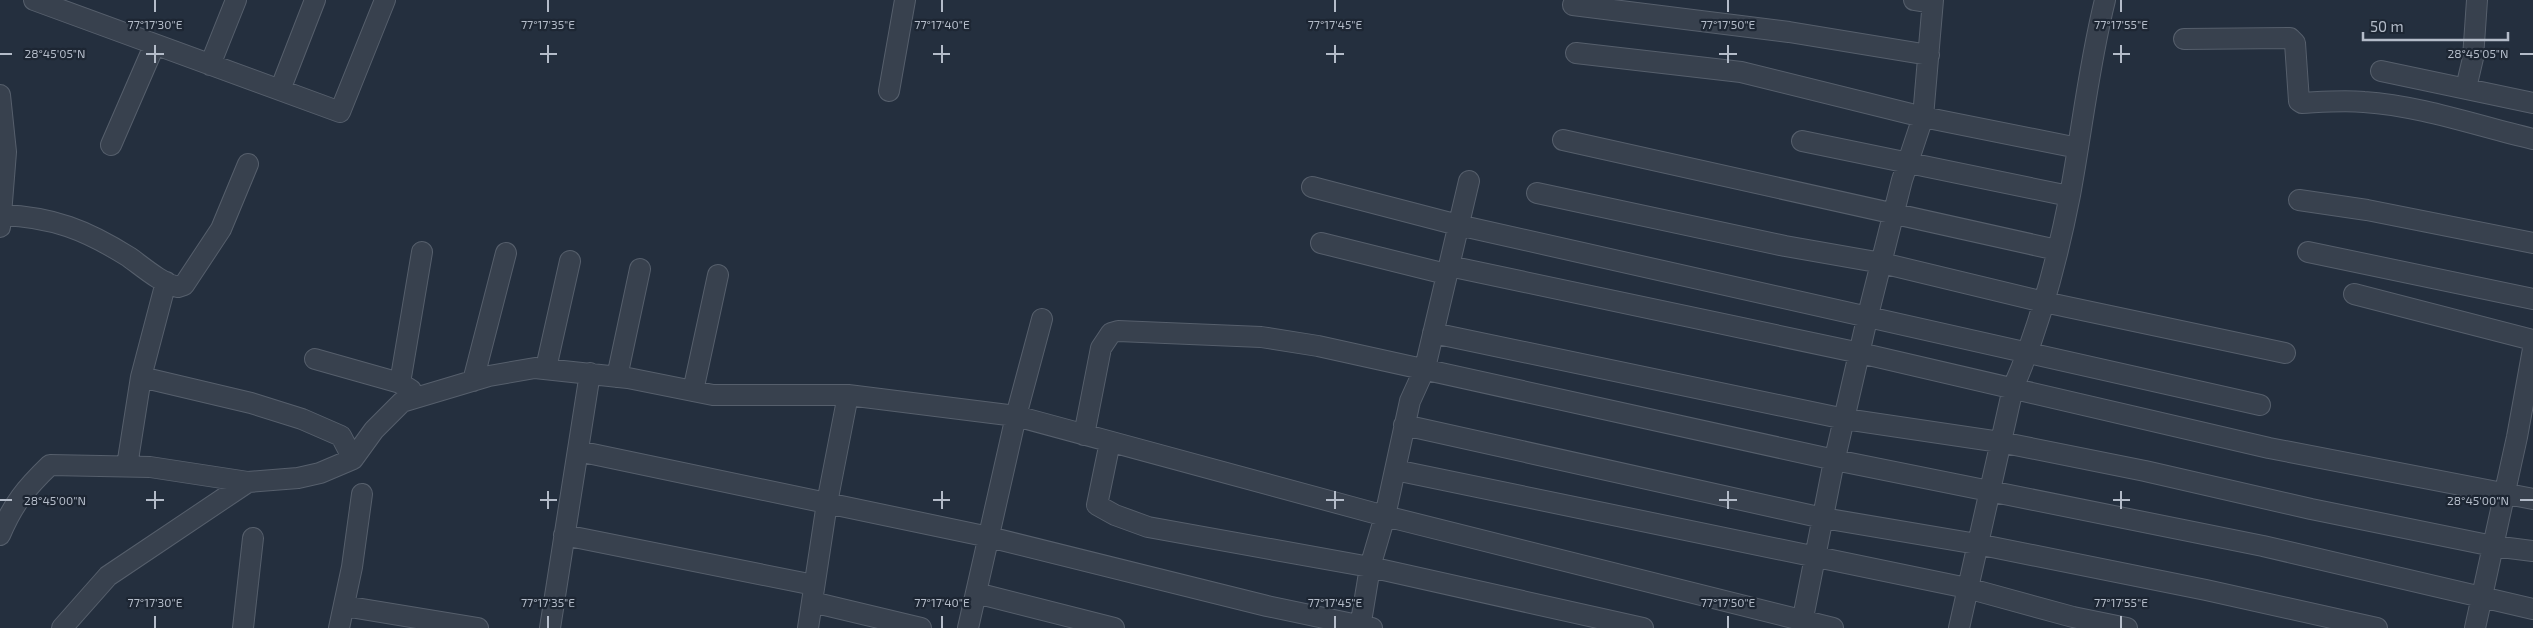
<svg xmlns="http://www.w3.org/2000/svg" width="2533" height="628" font-family="'Exo 2',sans-serif">
<style>
.lines{fill:none;stroke-linecap:round;stroke-linejoin:round}
.minor-casing{stroke:#565f6c;stroke-width:22}
.minor{stroke:#38414e;stroke-width:20}
.ticks{fill:none;stroke:#b4bcc9;stroke-width:2}
.ticks-label{font-size:12px;text-anchor:middle;fill:#b4bcc9;stroke:#1d2633;stroke-width:4.5;stroke-linejoin:round;paint-order:stroke}
</style>
<rect width="100%" height="100%" fill="#242f3e"/>
<g class="lines">
<g class="minor-casing">
<path id="minor" d="M34 0 340 112 385 0
M1914 0 1932 3
M1573 5 1789 32 1929 55
M2184 39 2290 38 2295 43 2299 101 2302 103C2322 102 2343 100 2364 102 2422 106 2477 126 2533 139
M1576 53 1741 72 1923 117 2078 148
M210 65 236 0
M2381 71 2533 103
M2466 88 2473 58 2477 0
M280 90 315 0
M889 91 905 0
M0 95 6 152 0 227
M1563 140 2057 250
M1802 141 2069 196
M111 145 154 46
M1312 187 1458 225 2260 405
M1537 193 1785 246 1882 263 2044 302 2285 353
M2299 200 2367 210 2533 243
M2 215C53 217 86 230 129 257 143 267 161 283 178 287L184 285 221 229 248 164
M1321 243 1446 274
M2308 252 2533 299
M1449 266 1860 353 2269 448 2533 499
M2354 294 2533 340
M1042 319 1016 416 1385 516 1833 628
M1433 333 1845 419 2000 442 2145 471 2311 509 2493 546 2533 551
M315 359 400 383 411 390
M546 368 570 261
M141 377 251 403 302 419 341 436 353 459 374 430 402 402 489 376 535 368 628 378 713 395H848L1016 416 968 628
M617 377 640 269
M473 381 506 253
M400 383 422 252
M693 391 718 275
M1404 425 1823 518 1977 544 2206 590 2377 628
M1084 435 1101 348 1111 333 1118 331 1261 337 1318 346 1835 460 2263 546 2533 609
M1110 442 1097 505 1115 515 1148 527 1370 567 1643 628
M578 451 989 537 1267 606 1372 628
M127 466 141 377 166 282
M1395 470 1967 588 2073 617 2127 628
M0 535C13 504 26 488 50 465L150 467 248 482
M564 535 814 585
M976 593 1114 628
M812 602 921 628
M344 606 478 628
M62 628 108 576 248 482 298 478 320 473 353 459
M243 628 253 538
M339 628 352 567 362 494
M550 628 590 373
M808 628 827 503 848 395
M1360 628 1370 567 1385 516 1410 401 1425 368 1469 181
M1801 628 1832 471 1867 319 1902 180 1923 117 1933 0
M1959 628 2013 388C2040 326 2057 261 2070 195 2082 130 2089 64 2105 0
M2475 628 2517 437 2533 349"/>
</g>
<use href="#minor" class="minor"/>
</g>
<path class="ticks" d="M155 0V12M548 0V12M942 0V12M1335 0V12M1728 0V12M2121 0V12M155 45V63M548 45V63M942 45V63M1335 45V63M1728 45V63M2121 45V63M0 54H12M146 54H164M540 54H557M933 54H950M1326 54H1344M1719 54H1737M2113 54H2130M2520 54H2533M155 491V509M548 491V509M942 491V509M1335 491V509M1728 491V509M2121 491V509M0 500H12M146 500H164M540 500H557M933 500H950M1326 500H1344M1719 500H1737M2113 500H2130M2520 500H2533M155 616V628M548 616V628M942 616V628M1335 616V628M1728 616V628M2121 616V628"/>
<g class="ticks-label">
<text x="155" y="29">77°17'30"E</text>
<text x="548" y="29">77°17'35"E</text>
<text x="942" y="29">77°17'40"E</text>
<text x="1335" y="29">77°17'45"E</text>
<text x="1728" y="29">77°17'50"E</text>
<text x="2121" y="29">77°17'55"E</text>
<text x="55" y="58">28°45'05"N</text>
<text x="2478" y="58">28°45'05"N</text>
<text x="55" y="505">28°45'00"N</text>
<text x="2478" y="505">28°45'00"N</text>
<text x="155" y="607">77°17'30"E</text>
<text x="548" y="607">77°17'35"E</text>
<text x="942" y="607">77°17'40"E</text>
<text x="1335" y="607">77°17'45"E</text>
<text x="1728" y="607">77°17'50"E</text>
<text x="2121" y="607">77°17'55"E</text>
</g>
<path d="M2363 32v8h145v-8" fill="none" stroke="#b4bcc9" stroke-width="2.5"/>
<text x="2370" y="32" font-size="15" fill="#b4bcc9" stroke="#1d2633" stroke-width="4" paint-order="stroke">50 m</text>
</svg>
